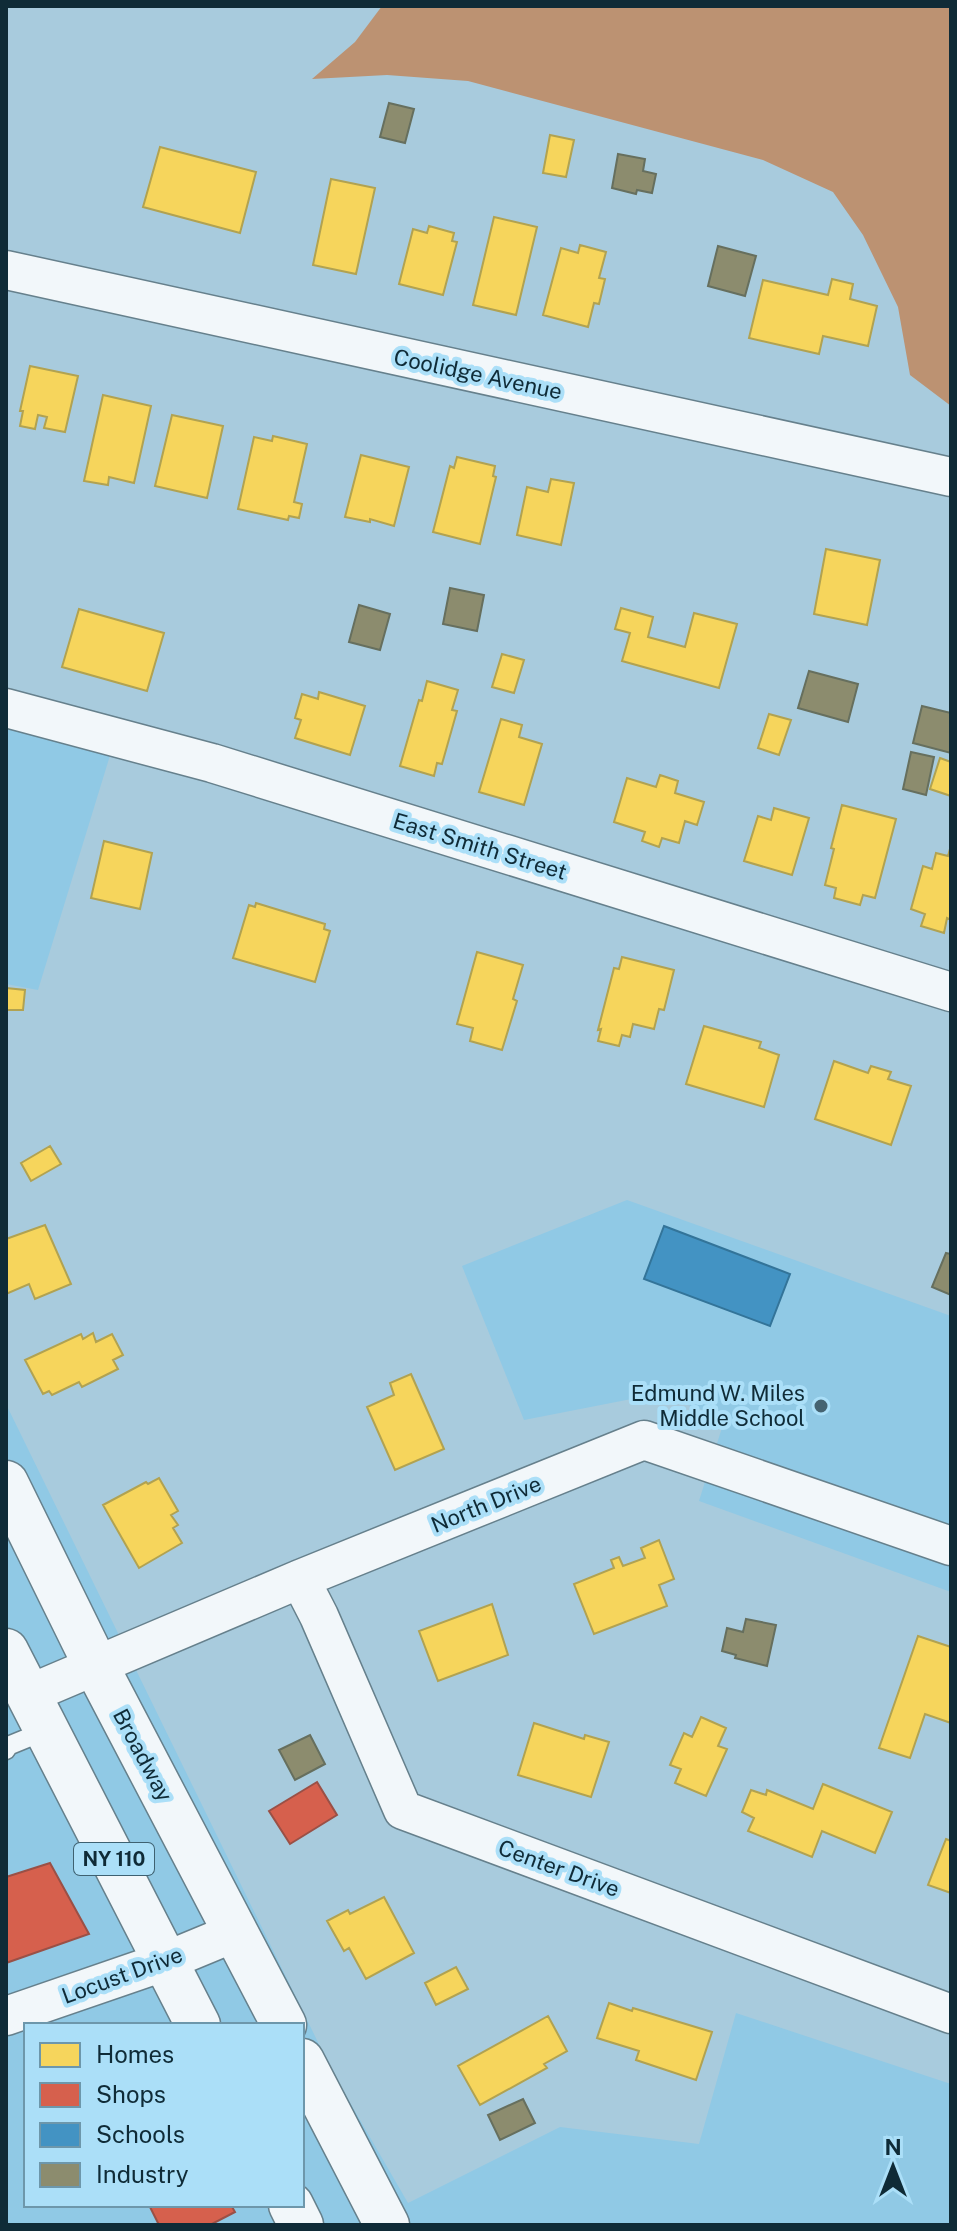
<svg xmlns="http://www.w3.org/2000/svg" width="957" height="2231" font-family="'Public Sans',sans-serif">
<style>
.built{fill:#90c9e5;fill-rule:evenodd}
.forest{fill:#bc9272}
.homes{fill:#f6d55c;stroke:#b1a251;stroke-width:2}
.shops{fill:#d6604d;stroke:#9a5046;stroke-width:2}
.schools{fill:#4393c3;stroke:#337499;stroke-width:2}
.industry{fill:#8c8c6e;stroke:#666f5e;stroke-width:2}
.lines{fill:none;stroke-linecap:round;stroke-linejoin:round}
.lane-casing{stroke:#66808c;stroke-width:21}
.street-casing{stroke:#66808c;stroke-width:41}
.primary-casing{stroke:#66808c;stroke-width:47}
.lane{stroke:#f2f7fa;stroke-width:18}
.street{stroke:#f2f7fa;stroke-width:38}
.primary{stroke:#f2f7fa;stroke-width:44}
.poi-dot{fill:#456371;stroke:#abdff8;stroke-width:3}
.labels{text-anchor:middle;stroke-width:8;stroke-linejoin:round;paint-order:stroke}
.shield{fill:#abdff8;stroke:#3e6171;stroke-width:2}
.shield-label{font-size:20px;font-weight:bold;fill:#0f2b37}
.street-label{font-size:22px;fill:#0f2b37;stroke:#abdff8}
.poi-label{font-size:22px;fill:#0f2b37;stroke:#abdff8;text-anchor:end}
</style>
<rect width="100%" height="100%" fill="#a8cbdd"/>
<path class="built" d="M6 720 112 749 38 990 6 984Z
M627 1200 951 1316V1592L699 1501 725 1418 657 1394 524 1420 462 1266Z
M6 1404 334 2075 408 2203 560 2127 699 2144 736 2013 951 2084V2225H6ZM26 2025H302V2205H26Z"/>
<path class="forest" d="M382 6H951V406L910 375 898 307 863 235 833 192 763 160 468 81 387 75 312 79 355 42Z"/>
<path class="homes" d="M550 135 574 140 566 177 543 173Z
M160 147 256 172 240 233 143 207Z
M331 179 375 188 356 274 313 265Z
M494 217 537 227 516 315 473 305Z
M429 226 454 233 452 241 457 242 443 295 399 284 413 229 427 233Z
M580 245 606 252 599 278 605 279 599 304 594 303 588 327 543 315 561 248 578 253Z
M832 279 853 284 850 299 877 306 868 346 823 336 819 354 749 338 763 280 828 295Z
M30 366 78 376 65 432 44 428 47 417 38 415 35 429 20 426 23 411H20Z
M103 395 151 406 134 483 109 477 108 485 84 481Z
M172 415 223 426 207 498 155 486Z
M273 436 307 444 294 502 302 504 299 518 289 516 288 520 238 509 254 437 272 441Z
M361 455 409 467 394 526 370 519V522L345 517Z
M457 457 495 466 493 476 496 477 480 544 433 532 450 466 454 468Z
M551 479 574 483 561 545 517 535 527 487 548 492Z
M826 549 880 560 867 625 814 614Z
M621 608 653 617 648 637 685 647 694 613 737 624 719 688 622 661 630 633 615 629Z
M79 609 164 633 147 691 62 667Z
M502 654 524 660 514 693 492 687Z
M427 681 458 690 452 710 457 711 442 764 437 763 434 776 400 766 419 700 422 701Z
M319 692 365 706 350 755 295 738 301 720 295 718 302 694 318 699Z
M769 714 791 720 779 755 758 748Z
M501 719 522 725 519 737 542 744 524 805 479 792Z
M940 758 951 762V796L930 789Z
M660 775 678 781 675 793 704 802 697 825 685 821 679 843 662 838 659 847 642 841 645 832 614 822 627 778 656 787Z
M842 805 896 819 875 898 863 895 860 905 834 898 836 888 825 885 834 849 831 848Z
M774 808 809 818 792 875 744 861 758 816 771 820Z
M104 841 152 853 140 909 91 898Z
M951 845V920L947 918 944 933 921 926 925 914 911 909 923 866 932 869 936 853 948 856Z
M256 903 325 924 324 929 330 931 315 982 233 958 249 905 255 907Z
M477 952 523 965 513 999 517 1001 502 1050 470 1041 473 1028 457 1024Z
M622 957 674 970 664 1010 659 1009 654 1029 633 1024 630 1037 622 1035 619 1046 598 1041 601 1029 598 1030 614 968 619 969Z
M6 988 25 990 23 1010H6Z
M704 1026 761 1042 759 1048 779 1055 764 1107 686 1084Z
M834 1061 868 1073 871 1066 891 1072 888 1079 911 1086 891 1145 815 1119Z
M50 1146 61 1164 31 1181 21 1163Z
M45 1225 71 1284 35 1299 29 1284 6 1294V1239Z
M93 1333 96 1342 112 1334 123 1355 113 1360 118 1369 82 1387 79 1382 52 1395 49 1391 43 1394 25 1360 81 1334 83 1339Z
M411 1374 444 1449 395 1470 367 1407 394 1395 390 1383Z
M159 1478 178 1511 171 1515 178 1525 173 1528 182 1543 139 1568 103 1505 146 1482 148 1484Z
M659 1540 674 1579 659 1585 667 1606 594 1634 574 1584 614 1568 611 1560 619 1557 623 1566 645 1558 641 1548Z
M492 1604 508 1655 438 1681 419 1631Z
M918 1636 951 1647V1723L925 1714 910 1758 879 1748Z
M701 1717 726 1728 718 1746 727 1749 706 1796 675 1783 681 1769 670 1765 684 1733 692 1737Z
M534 1723 584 1739 585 1735 609 1742 591 1797 518 1775Z
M823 1784 892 1812 875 1853 822 1831 812 1857 748 1831 754 1818 742 1812 751 1790 766 1795 767 1790 813 1809Z
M946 1839 951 1841V1893L928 1885Z
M384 1897 414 1953 366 1979 349 1948 344 1951 327 1921 348 1910 350 1914Z
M456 1967 468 1989 436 2005 425 1983Z
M609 2003 632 2011 633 2008 712 2032 696 2080 636 2060 639 2051 597 2038Z
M548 2016 567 2051 544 2064 547 2068 480 2105 458 2066Z"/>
<path class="shops" d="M317 1782 337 1815 290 1844 269 1811Z
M50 1863 89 1934 6 1963V1877Z
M149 2205H231L235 2212 210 2225H159Z"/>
<path class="schools" d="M664 1226 790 1274 770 1326 644 1279Z"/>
<path class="industry" d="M389 103 414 109 405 143 380 137Z
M618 154 645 159 643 171 656 174 652 193 637 190 636 194 612 188Z
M718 246 756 256 745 296 708 286Z
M450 588 484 595 477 631 443 624Z
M359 605 390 614 380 650 349 642Z
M809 671 858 684 848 722 798 708Z
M922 706 951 713V753L913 743Z
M911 752 934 757 926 795 903 789Z
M946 1253 951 1254V1295L932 1287Z
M746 1619 776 1625 767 1666 735 1658 736 1655 722 1651 727 1628 743 1632Z
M310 1735 325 1764 295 1780 279 1750Z
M523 2099 535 2123 500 2140 488 2115Z"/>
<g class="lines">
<g class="lane-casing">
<path id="lane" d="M6 1750 8 1746 47 1730"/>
</g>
<g class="street-casing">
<path id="street" d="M6 270 951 477
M6 708 212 763 951 992
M300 1579 319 1616 403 1810 951 2014
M29 1694 300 1579 644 1440 951 1546
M6 2016 166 1961 236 1932"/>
</g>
<g class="primary-casing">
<path id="primary" d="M6 1483 95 1664 284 2025
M6 1651 198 2025
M302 2061 387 2225
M291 2205 301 2225"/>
</g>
<use href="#lane" class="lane"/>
<use href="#street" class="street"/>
<use href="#primary" class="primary"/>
</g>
<circle class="poi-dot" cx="821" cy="1406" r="8"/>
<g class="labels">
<rect class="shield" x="74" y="1843" width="80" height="32" rx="6"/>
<g class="shield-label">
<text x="114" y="1866">NY 110</text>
</g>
<g class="street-label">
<text transform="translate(478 374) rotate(12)" y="8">Coolidge Avenue</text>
<text transform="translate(480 846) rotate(17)" y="8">East Smith Street</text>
<text transform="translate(486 1504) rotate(-22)" y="8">North Drive</text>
<text transform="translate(143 1755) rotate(62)" y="8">Broadway</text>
<text transform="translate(559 1868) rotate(20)" y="8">Center Drive</text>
<text transform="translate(122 1975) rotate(-20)" y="8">Locust Drive</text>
</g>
<g class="poi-label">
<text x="805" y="1401">Edmund W. Miles<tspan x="805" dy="25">Middle School</tspan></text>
</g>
</g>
<rect width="957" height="2231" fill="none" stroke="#0f2b37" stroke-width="16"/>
<rect x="24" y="2023" width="280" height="184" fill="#abdff8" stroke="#6d97ab" stroke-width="2"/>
<rect x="40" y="2043" width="40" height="24" fill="#f6d55c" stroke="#6d97ab" stroke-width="2"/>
<text x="96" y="2063" font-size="24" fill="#0f2b37">Homes</text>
<rect x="40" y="2083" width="40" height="24" fill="#d6604d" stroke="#6d97ab" stroke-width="2"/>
<text x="96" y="2103" font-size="24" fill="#0f2b37">Shops</text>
<rect x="40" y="2123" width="40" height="24" fill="#4393c3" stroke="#6d97ab" stroke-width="2"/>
<text x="96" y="2143" font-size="24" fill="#0f2b37">Schools</text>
<rect x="40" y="2163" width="40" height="24" fill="#8c8c6e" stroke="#6d97ab" stroke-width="2"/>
<text x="96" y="2183" font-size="24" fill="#0f2b37">Industry</text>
<g transform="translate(893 2167)" stroke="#abdff8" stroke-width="6" paint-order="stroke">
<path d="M0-6L14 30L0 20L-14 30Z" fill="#0f2b37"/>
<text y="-12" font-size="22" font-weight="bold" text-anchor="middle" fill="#0f2b37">N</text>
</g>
</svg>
